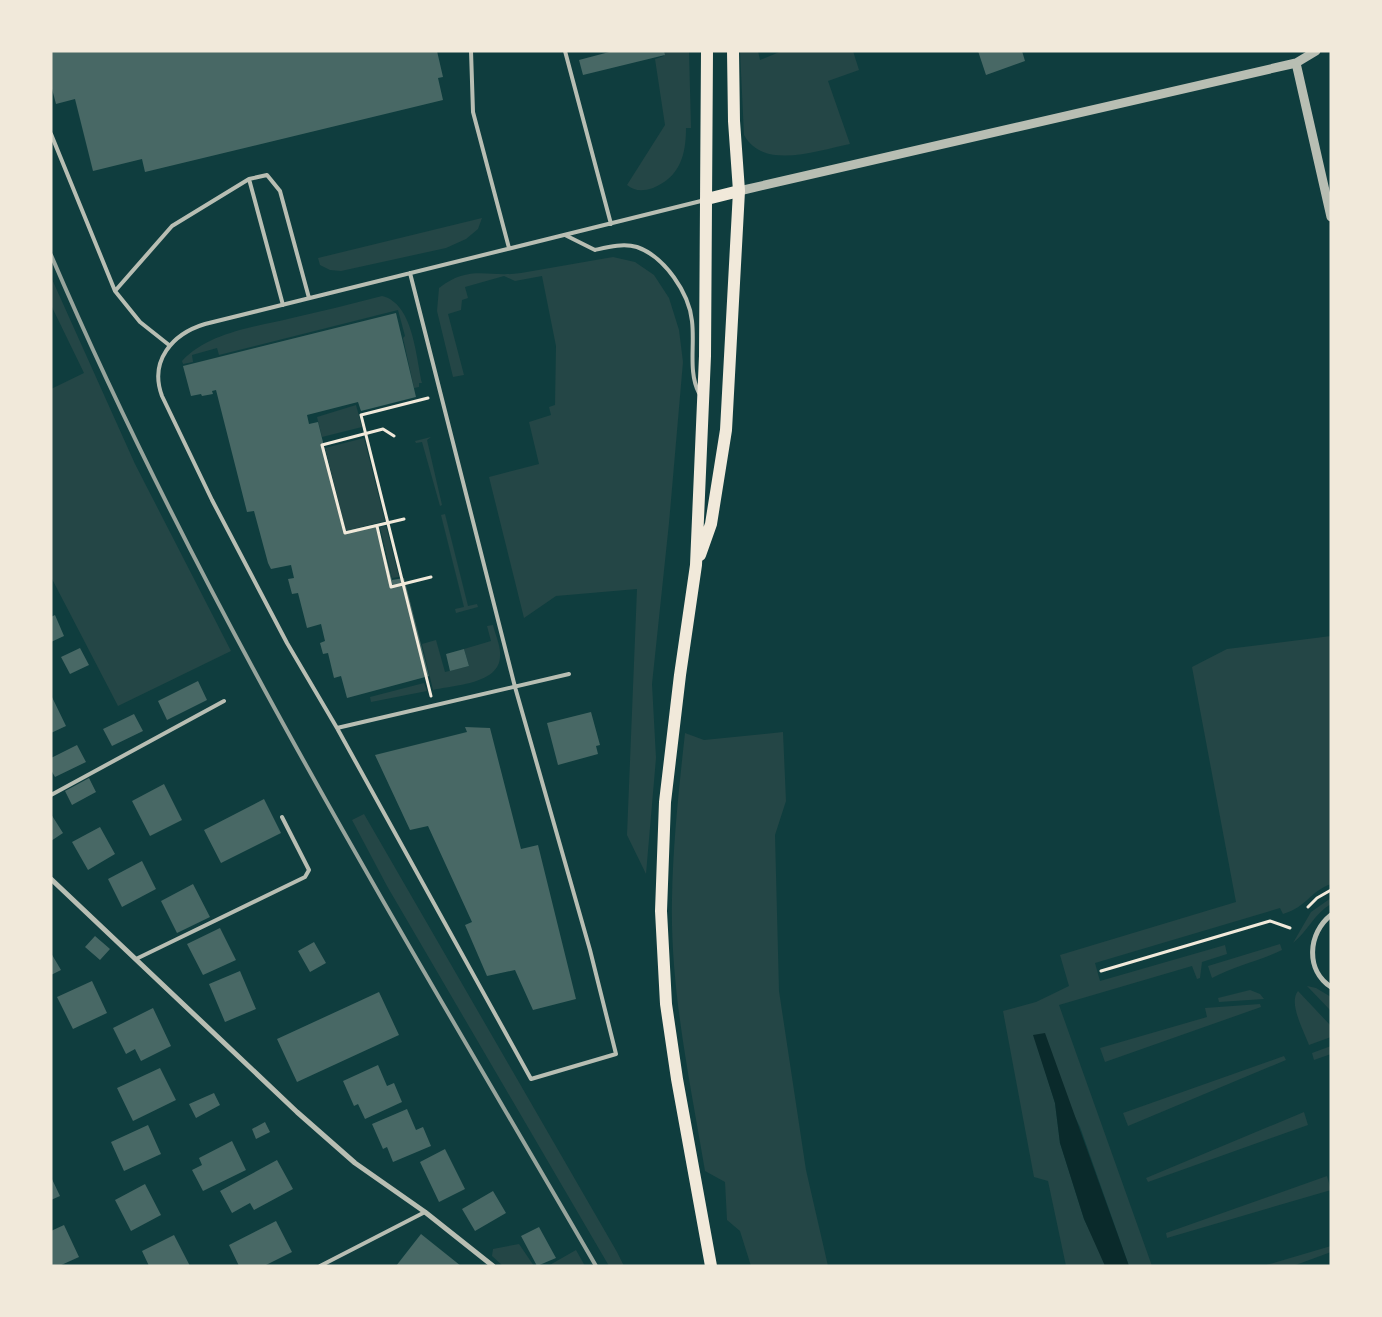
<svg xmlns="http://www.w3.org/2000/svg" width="1382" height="1317" font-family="'Sofia Sans Condensed',sans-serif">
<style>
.green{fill:#244646}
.water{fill:#0a2a2b}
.building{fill:#486865}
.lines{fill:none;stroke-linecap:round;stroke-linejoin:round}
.path{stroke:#f1e9da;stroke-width:3}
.service{stroke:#b8beb3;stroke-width:4}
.minor{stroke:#b8beb3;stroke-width:5}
.tertiary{stroke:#b8beb3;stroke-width:9}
.primary{stroke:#f1e9da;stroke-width:12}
.rail{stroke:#97a49c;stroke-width:4}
</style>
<rect width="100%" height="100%" fill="#0f3d3e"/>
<path class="green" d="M664 51H689L691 128H686C686 155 680 177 653 188 643 191 636 192 627 185L665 125 655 59 664 56Z
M740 51H758L760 60 782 51H853L859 70 828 81 850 144C818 150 764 171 744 135Z
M482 218 478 229 466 239 446 248 341 271 330 270 320 265 318 258Z
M613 257 635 262 654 275 669 298 679 330 683 362 669 523 652 684 656 758 646 874 627 835 637 589 556 596 524 618 489 477 539 464 529 422 551 415 549 407 555 405 556 346 542 276 515 281 504 276 465 287 468 298 462 300 461 310 448 314 464 375 453 377 437 311 439 288C470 264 488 278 521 273 552 268 582 262 613 257Z
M51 277 135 464 231 651 118 706 51 577V389L84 373 51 305Z
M382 296C413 303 416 356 422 383H419V387L414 388 403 338 405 336 398 310 219 355 217 348 192 355 193 362 183 364 182 361C209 332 255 327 292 318 322 311 352 304 382 296Z
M356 405 362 427 322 437 317 417Z
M431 437 427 440 442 505 440 506 422 442 416 443 415 441Z
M364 438 385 521 346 531 325 448Z
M445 514 468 606 477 604 478 607 456 613 455 609 464 607 441 515Z
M386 526 399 577 392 578 380 527Z
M493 625C495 634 501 646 500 656 500 684 454 685 433 690L422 644 436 640 445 672 469 666 464 649 491 641 487 626Z
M1331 636V884C1309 892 1307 907 1283 914L1280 908 1095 963 1100 981 1225 945 1227 954 1202 962 1200 978 1197 979 1192 966 1059 1005 1152 1266H1129L1080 1127 1034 1035 1055 1103 1060 1143 1084 1219 1105 1262V1266H1066L1048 1181 1034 1177 1003 1011 1036 1002 1069 986 1060 955 1236 902 1192 667 1227 649Z
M424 683 427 691 371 702 370 697Z
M783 732 786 801 775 835 779 991 806 1170 828 1266H751L740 1231 727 1220 725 1182 705 1171C690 1081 670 990 672 899 673 843 679 788 685 733L704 740Z
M364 814 617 1252 624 1266H609L387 886 352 820Z
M1331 898V904C1314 914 1307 932 1293 943L1311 912Z
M1280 944 1282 950C1259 961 1234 966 1212 978L1208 966Z
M1307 986 1316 988 1331 997V1011Z
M1250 990 1260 994 1264 999 1219 1002 1218 998Z
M1298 991 1331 1026V1037L1309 1045C1304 1031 1288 1003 1298 991Z
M1260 1004 1261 1007 1105 1062 1100 1048 1207 1017 1205 1008Z
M1331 1046V1054L1314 1060 1312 1053Z
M1284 1056 1286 1060 1128 1126 1123 1113Z
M1304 1112 1308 1125 1148 1182 1146 1178Z
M1327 1176 1331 1190 1167 1238 1166 1233Z
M519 1244 534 1266H503L492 1256 493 1249Z
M1331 1246V1252L1293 1266H1263Z
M576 1250 585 1266H548Z"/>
<path class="water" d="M1045 1033 1129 1266H1105L1084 1219 1060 1143 1055 1103 1033 1035Z"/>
<path class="building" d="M51 51H437L443 77 438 78 443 100 145 172 142 159 93 171 75 99 56 104 51 85Z
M613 51H664L665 55 583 75 579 60Z
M978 51H1022L1025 61 986 75Z
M396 313 416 397 361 411 358 402 307 415 309 424 318 422 345 531 377 524 392 580 404 578 429 676 347 698 341 676 334 678 328 653 323 654 320 643 325 641 321 624 307 628 298 593 292 594 288 579 294 578 291 565 271 569 268 563 254 511 247 512 216 390 212 391 213 394 202 396 201 394 191 396 183 366Z
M55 615 64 636 51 642V617Z
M80 648 89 665 70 674 61 657Z
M464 649 469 666 450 671 446 654Z
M198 681 207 700 167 720 158 701Z
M51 695 66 726 51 733Z
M591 712 600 745 596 746 598 754 558 765 547 723Z
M134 714 143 731 112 746 103 729Z
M465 727 490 728 521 849 538 845 576 999 533 1010 515 970 487 976 465 925 472 922 428 826 410 830 375 755 467 732Z
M77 745 86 762 55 777 51 770V758Z
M89 778 96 792 72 805 65 791Z
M164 784 182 820 150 836 132 801Z
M264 799 281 833 221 863 204 830Z
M51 814 63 833 51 841Z
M100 827 115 854 88 870 72 842Z
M142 861 156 889 122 907 108 879Z
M193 884 210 917 177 933 161 901Z
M220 928 236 960 203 975 187 944Z
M95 936 110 949 100 960 85 947Z
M314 942 326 963 310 972 298 951Z
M51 953 61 970 51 975Z
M240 971 256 1009 225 1022 209 984Z
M92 981 107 1013 73 1029 57 997Z
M379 992 399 1035 297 1082 277 1039Z
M153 1008 171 1046 141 1061 135 1049 126 1054 113 1028Z
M378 1065 387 1086 394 1083 402 1102 365 1119 358 1104 354 1106 343 1081Z
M160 1068 176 1100 133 1121 117 1088Z
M214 1093 220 1105 196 1118 189 1104Z
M407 1109 416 1130 423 1127 431 1146 393 1162 387 1147 383 1149 372 1124Z
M265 1122 270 1132 256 1139 252 1129Z
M148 1125 161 1154 124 1171 111 1142Z
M232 1141 246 1170 203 1191 192 1170 202 1165 199 1158Z
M445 1149 465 1189 439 1202 420 1162Z
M277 1160 293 1189 254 1210 250 1203 232 1213 220 1191Z
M51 1177 60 1196 51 1200Z
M145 1184 161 1215 131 1231 115 1200Z
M493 1191 506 1213 475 1231 462 1209Z
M276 1221 292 1252 264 1266H239L229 1245Z
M64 1225 79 1257 59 1266H51V1231Z
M539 1227 556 1258 537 1266 521 1236Z
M421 1234 461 1266H396Z
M174 1235 190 1266H149L142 1251Z"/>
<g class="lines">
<path class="path" d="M428 398 361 415 431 696
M394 436 383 429 322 445 345 533 404 519
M377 526 391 587 431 577
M1308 907 1317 898 1331 890
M1101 971 1270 921 1290 928"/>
<path class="service" d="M471 51 473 112 509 248
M565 51 611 224
M51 134 115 291 140 322 169 345
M249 179 283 305
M565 235 595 250C608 247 623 243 637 247 665 257 689 293 692 321 695 345 688 372 699 393
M410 273 515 687 590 950 616 1054 531 1079 337 728 287 643 212 500 162 396C149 361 172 334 205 324L705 200
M115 291 172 226 249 179 267 175 280 191 309 298
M337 728 569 674
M51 795 224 701
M136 959 305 877 309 870 282 817
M320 1266 425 1212"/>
<path class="minor" d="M51 879 297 1112 355 1163 425 1212 493 1266
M1331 915C1308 933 1305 970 1331 987"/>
<path class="tertiary" d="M1296 63 1331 217
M739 191 1296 63 1316 51"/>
<path class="primary" d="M707 51 705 356 696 565 680 675 665 802 661 911 666 1004 677 1079 711 1266
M707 199 739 191
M700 555 711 524 726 430 739 191 734 121 733 51"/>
<path class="rail" d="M51 255C202 608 404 935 596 1266"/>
</g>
<rect width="1382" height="1317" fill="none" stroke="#f1e9da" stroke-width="105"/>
</svg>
